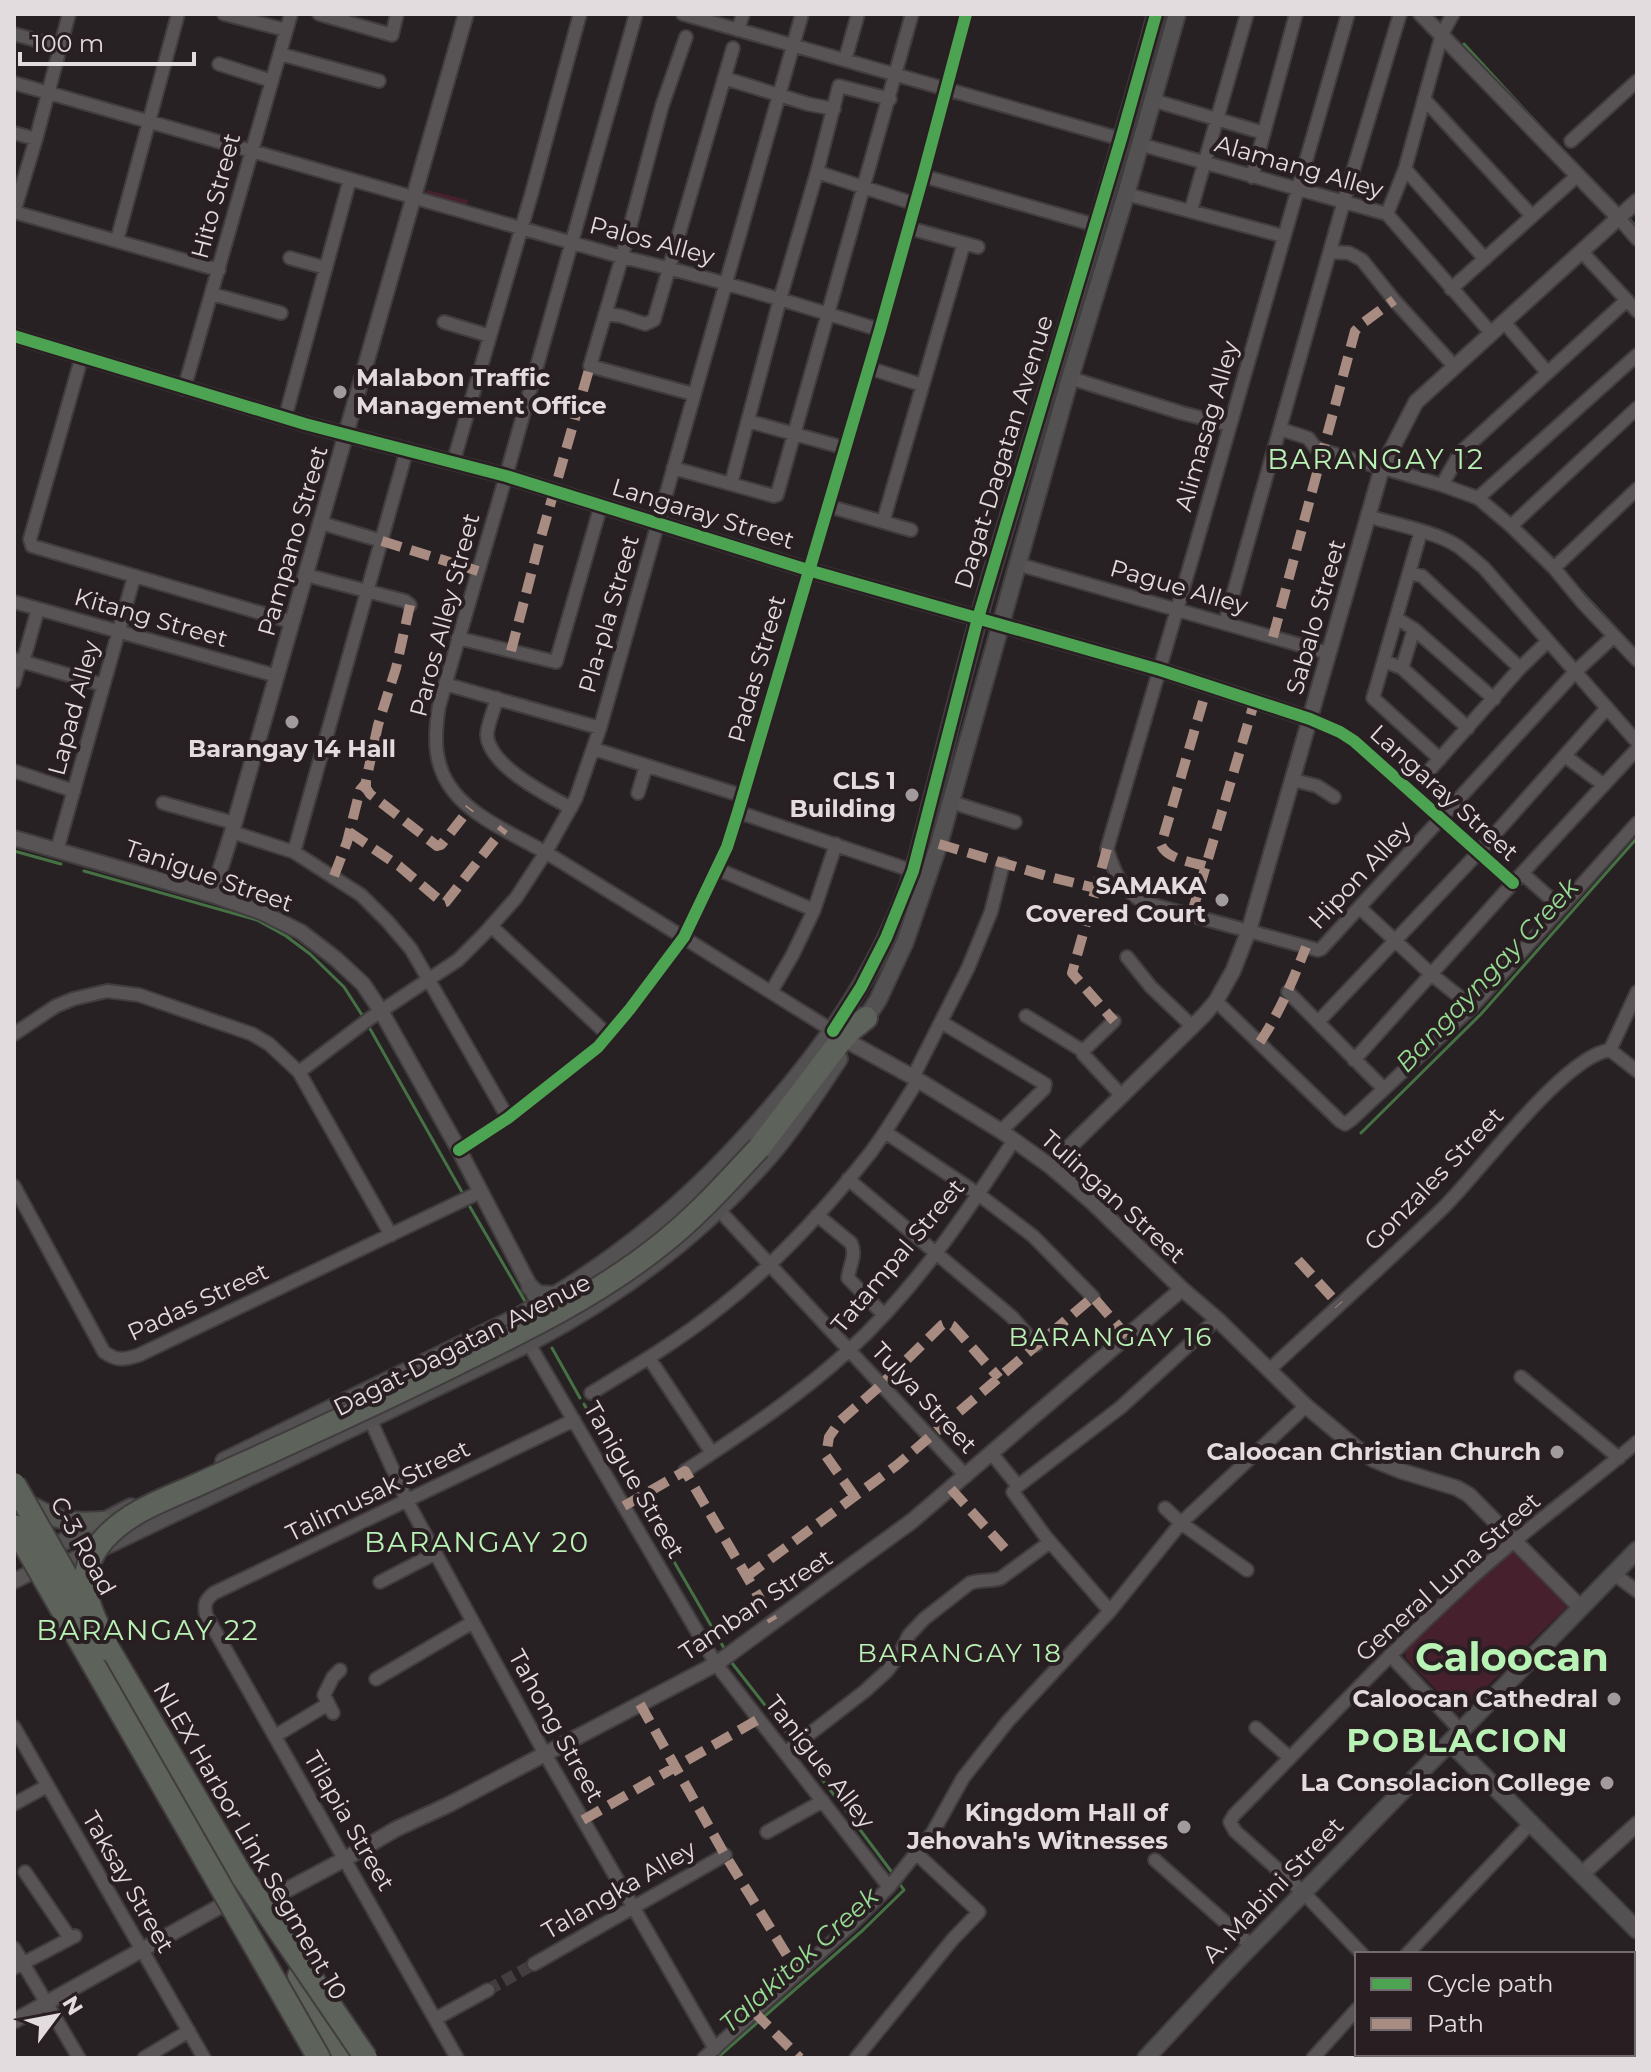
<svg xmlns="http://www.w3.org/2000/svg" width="1651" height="2072" font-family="Montserrat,sans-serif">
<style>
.green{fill:#47202d}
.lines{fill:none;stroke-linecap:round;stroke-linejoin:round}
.stream{stroke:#467144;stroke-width:3}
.minor-tunnel{stroke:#433d3f;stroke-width:12;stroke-dasharray:12 6;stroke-linecap:butt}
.minor-casing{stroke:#413d3e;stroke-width:16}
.tertiary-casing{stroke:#413d3e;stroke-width:18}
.secondary-casing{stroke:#413d3e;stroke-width:20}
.primary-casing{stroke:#413d3e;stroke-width:22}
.motorway-casing{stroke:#413d3e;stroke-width:26}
.minor{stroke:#585355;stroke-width:12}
.tertiary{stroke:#585355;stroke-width:14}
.secondary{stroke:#535151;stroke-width:16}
.primary{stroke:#575854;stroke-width:18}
.motorway{stroke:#5d625a;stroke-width:22}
.motorway-bridge-casing{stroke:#413d3e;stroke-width:26;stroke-linecap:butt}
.motorway-bridge{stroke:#5d625a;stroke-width:22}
.quiet{stroke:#a88b81;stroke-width:10;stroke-dasharray:20 10;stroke-linecap:butt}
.cycleway-casing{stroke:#291f22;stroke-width:17}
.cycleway{stroke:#4ca352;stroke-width:12}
.poi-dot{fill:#a19b9d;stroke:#291f22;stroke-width:3}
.labels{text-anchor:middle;stroke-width:8;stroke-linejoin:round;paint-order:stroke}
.street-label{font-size:24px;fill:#e3dcde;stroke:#291f22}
.poi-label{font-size:24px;font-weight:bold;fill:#e3dcde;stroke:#291f22;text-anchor:end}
.water-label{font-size:26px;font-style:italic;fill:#95db92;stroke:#291f22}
.neighbourhood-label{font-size:26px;letter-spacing:2px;fill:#b9f2b5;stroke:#291f22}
.quarter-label{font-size:28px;letter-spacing:2px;fill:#b9f2b5;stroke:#291f22}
.district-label{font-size:32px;font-weight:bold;letter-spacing:2px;fill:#b9f2b5;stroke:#291f22}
.town-label{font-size:40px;font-weight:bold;fill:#b9f2b5;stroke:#291f22}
</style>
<rect width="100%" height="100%" fill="#272123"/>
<path class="green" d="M427 190 468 200 463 219 423 209Z
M1515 1545 1570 1604 1518 1655 1516 1653 1500 1668 1502 1672 1458 1713 1406 1658 1404 1647Z"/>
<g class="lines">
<path class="stream" d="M1464 44 1545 132
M1628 218 1637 228
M1581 591 1637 651
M14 851 61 864
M84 871 257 920 286 936 310 954 344 987 364 1018
M369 1027 462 1192
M1361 1133 1481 1014 1637 838
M470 1207 526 1303
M552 1348 580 1398
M584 1404 595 1424
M607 1444 633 1489
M643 1508 724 1648
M732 1663 786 1732
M801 1751 894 1875
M717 2058 863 1930 904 1890 899 1883"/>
<path class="minor-tunnel" d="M488 1990 534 1964"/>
<g class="minor-casing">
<path id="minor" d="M224 14 286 30
M319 14 392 35 397 14
M636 14 506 476 439 706C434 737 433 766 454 792 477 821 523 838 555 858 648 915 741 973 833 1031
M683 14 1121 139
M1348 14 1195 548 1107 849C1115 874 1120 887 1143 902L1318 950 1321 949 1575 672 1614 636
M738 30 743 14
M14 34 60 47
M686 37 662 106 622 257 590 366 693 394
M280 54 379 81
M845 60 858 14
M219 64 272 81
M724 78 808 104 834 109
M14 83 622 257C709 277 794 303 880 330
M1424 99 1532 216
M1152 100 1264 133
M14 133 36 139
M1571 141 1637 81
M1139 144 1387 214 1492 334
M1405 169 1485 259
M817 172 915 204
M923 176 1095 225
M1252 177 1296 14
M1126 194 1283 236
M1191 210 1247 14
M14 212 219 270
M14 212 36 139 69 14
M1387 214 1405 169 1442 34 1453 14
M1618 217 1637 239
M909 228 978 247
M117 240 178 14
M1331 252 1349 253 1362 260 1394 300 1454 366
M1582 252 1637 311
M290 258 326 268
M1451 289 1578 175
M212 294 281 313
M605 314 621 316 645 324 654 320 733 48
M444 322 490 336
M1504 322 1547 372
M82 356 30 539 32 546 292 622
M869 368 922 385
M1070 378 1182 413 1230 425
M184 389 291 14
M285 418 350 179
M748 421 845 448
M1280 429 1308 438 1315 447 1324 451 1442 485 1478 498 1511 526 1554 568 1582 602 1637 660
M453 463 532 192 580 14
M673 468 774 496 777 495 912 14
M731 484 780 299 817 172 839 86 890 99
M1442 485 1460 453 1627 300
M1478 498 1637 355
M828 506 911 530
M1367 516C1394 524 1437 532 1459 547 1468 554 1476 561 1484 568L1637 742
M883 522 964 243
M321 523 382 541
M1511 526 1637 408
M1421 531 1373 698 1440 759
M1017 564 1328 653
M1554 568 1637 489
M1409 573 1422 576 1520 668
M306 575 405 601 410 605
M14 602 277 676
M1396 618 1414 629 1494 699
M1225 623 1344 201 1400 14
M458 638 556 662 601 505
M14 659 103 685
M1384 661 1402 668 1468 728
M23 662 38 609
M1402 668 1414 629
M14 682 20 661
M445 684 600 728
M497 698C495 707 487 726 487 735 489 766 547 795 571 808
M1310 719 1340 732 1354 741 1513 883
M594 749 743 796
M1565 756 1604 785
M14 771 74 791
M1293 780 1317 786 1334 797
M1399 780 1412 765 1424 773H1427L1520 668 1548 641
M638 793 646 766
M951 802 1015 822
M163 803 234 823
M738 812 913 871
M232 832 294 852 361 895 388 922 411 949 508 1118
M57 850 134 577
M294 852 407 449
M717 869 814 910
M1522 873 1561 908
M1360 908 1431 974 1472 1007
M491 926 608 1035
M1127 957 1151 987 1193 1027
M771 992 793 954 814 910 836 844
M1288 992 1383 1088
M1216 1001 1340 1121 1345 1124 1352 1119 1472 1007 1637 823
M1026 1016 1083 1051V1054L1122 1096
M941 1022 1045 1084 1044 1089 1001 1131
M1318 1022 1478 853 1607 708
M14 1034 56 1006 73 999 107 991 139 995 252 1034 269 1044 299 1072 391 1235
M1610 1050 1637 992
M1083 1051 1114 1021
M1354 1060 1513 883 1637 749
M299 1072 369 1019 458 960 484 934 516 898 546 852 576 798 600 728 802 14
M913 1077 968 968 991 912 1003 864
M885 1132 978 1194 1033 1236 1093 1297
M459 1150 508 1118 598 1047 630 1009 684 937 727 847 738 812 880 330 923 176 966 14
M848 1179 1012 1317 1036 1345
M14 1186 104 1352C117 1361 124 1360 139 1355L480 1192
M719 1210 966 1476
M817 1215 851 1243C857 1255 849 1266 848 1278L883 1314
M525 1337 716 1664 889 1887
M649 1358 712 1453
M1269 1370C1327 1316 1386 1263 1443 1208 1479 1173 1564 1056 1610 1050L1637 1071
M1521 1377 1619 1458
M591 1393C634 1367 678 1341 718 1309 776 1264 826 1209 871 1152 888 1129 903 1104 918 1080
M370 1419 407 1501 545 1754 715 2049
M992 1454 1018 1486
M685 1471C741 1434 798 1397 848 1351 914 1291 966 1214 1014 1140
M1018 1486 1121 1407 1217 1319
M1018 1486 1013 1492 1045 1536 1110 1611
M1165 1508 1181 1523 1247 1570
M1614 1574 1637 1591
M380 1582 436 1553
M1390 1655 1461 1731
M376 1679 473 1622
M333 1713 324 1695 333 1677 340 1670
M14 1727 204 2058
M1256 1728 1290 1758
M275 1736 328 1704
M785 1753 865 1691 887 1671 899 1655 909 1635 924 1619 970 1583C981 1579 991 1582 1001 1578L1050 1542
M14 1804 47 1786
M767 1832 823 1801
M1155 1860 1252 1946
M25 1872 70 1938
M14 1948 79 2058
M1362 1954 1304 1893 1235 1831 1230 1822 1234 1815C1311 1737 1386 1656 1467 1582 1521 1532 1581 1490 1637 1442
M1407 1954 1531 1823
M534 1964 725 1855
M14 1968 75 1936
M435 2019 488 1990
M1453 2054 1456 2058
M144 2058 189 2031
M457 2058 206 1615C204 1604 205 1600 214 1593L574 1420
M704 2058 852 1924 889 1887 933 1832 963 1778 1008 1721 1110 1611 1181 1523 1306 1406
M856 2058 953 1939 979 1912 917 1854
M1313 2058 1357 2009"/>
</g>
<g class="tertiary-casing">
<path id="tertiary" d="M1421 14 1618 217
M14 336 305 424 506 476 808 570 1160 670 1310 719
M14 838 212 895 261 912 301 932 336 959 363 984 381 1011 459 1150 535 1296
M212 895 232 832 466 14
M851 1043 913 1077 1001 1131 1050 1166 1093 1203 1182 1289 1217 1319 1306 1406 1354 1446 1374 1460 1401 1471 1457 1488 1469 1495 1580 1607
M1050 1166 1204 1015 1216 1001 1233 971 1249 930 1382 468 1416 402 1637 201
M14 1581 34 1571
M1582 1874 1637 1824
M262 1903 345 1859 396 1829 448 1805 716 1664 912 1521 1182 1289
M14 2021 226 1903"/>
</g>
<g class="secondary-casing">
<path id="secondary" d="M861 1026 878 1000 905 942 939 844 1070 378 1126 194 1177 14
M530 1287 538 1294 555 1295
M224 1461 515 1318C620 1261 698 1194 775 1103 835 1033 884 959 913 871 922 843 928 812 936 783 954 710 972 637 994 565 1049 381 1107 199 1156 14
M45 1558 55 1546 131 1507
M53 1567 66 1564 114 1542 529 1343C622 1294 704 1233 772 1153 797 1124 818 1090 839 1059
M1450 1742 1637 1930
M1146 2058 1226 1972 1637 1550"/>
</g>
<g class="primary-casing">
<path id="primary" d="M33 1507C62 1522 71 1523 103 1521"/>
</g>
<g class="motorway-casing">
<path id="motorway" d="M759 1148 839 1043 851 1030 866 1018
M109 1650 250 1890
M299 1976 346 2058"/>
</g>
<use href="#minor" class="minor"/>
<use href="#tertiary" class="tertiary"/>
<use href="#secondary" class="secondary"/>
<use href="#primary" class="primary"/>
<use href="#motorway" class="motorway"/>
<g class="motorway-bridge-casing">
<path id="motorway-bridge" d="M14 1484 84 1607
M14 1526 319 2058
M109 1650C91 1609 69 1579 104 1539 128 1512 165 1499 197 1485 236 1467 275 1450 313 1432 359 1411 405 1389 450 1367 524 1331 600 1294 664 1242 699 1214 729 1180 759 1148
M242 1876 366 2058"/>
</g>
<use href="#motorway-bridge" class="motorway-bridge"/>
<path class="quiet" d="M382 541 478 571
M410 605 396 668 378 725 366 781V788L370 794 437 846 441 845 470 808
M1273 637 1355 331 1363 323 1394 300
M511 651 539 544 590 366
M349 832 399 866 443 903 446 902 504 828
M939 844 1050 877 1095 888
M1107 849 1072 973 1114 1021
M1205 866C1191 862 1167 859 1161 845L1208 684
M334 876 347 842 360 790 366 783
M1191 916 1255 700
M1260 1042C1280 1012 1293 980 1306 947
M1298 1260 1339 1305
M951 1489 1009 1553
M855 1497 826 1456 829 1437 840 1421 881 1385 942 1325 947 1323 953 1326 999 1378
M624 1506 685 1471 773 1621
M746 1577 897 1465 1093 1297 1127 1336
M640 1704 725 1855 798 1973
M583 1820 759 1719
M754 2012 800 2058"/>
<g class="cycleway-casing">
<path id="cycleway" d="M14 336 305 424 506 476 808 570 1160 670 1310 719 1340 732 1354 741 1513 883
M833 1031 861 987 886 938 913 871 978 618 1121 139 1156 14
M459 1150 508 1118 598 1047 630 1009 684 937 727 847 738 812 880 330 923 176 966 14"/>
</g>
<use href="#cycleway" class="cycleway"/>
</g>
<g class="poi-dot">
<circle cx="340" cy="392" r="8"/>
<circle cx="292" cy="722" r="8"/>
<circle cx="912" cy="795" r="8"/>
<circle cx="1222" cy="900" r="8"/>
<circle cx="1557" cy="1452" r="8"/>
<circle cx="1614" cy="1699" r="8"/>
<circle cx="1607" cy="1783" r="8"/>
<circle cx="1184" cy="1827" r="8"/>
</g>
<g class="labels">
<g class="street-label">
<text transform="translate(1299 167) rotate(16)" y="8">Alamang Alley</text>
<text transform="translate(216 196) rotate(-75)" y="8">Hito Street</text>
<text transform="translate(652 241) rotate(15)" y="8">Palos Alley</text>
<text transform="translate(1207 426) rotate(-74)" y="8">Alimasag Alley</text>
<text transform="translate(1004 452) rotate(-73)" y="8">Dagat-Dagatan Avenue</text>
<text transform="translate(703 514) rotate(17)" y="8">Langaray Street</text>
<text transform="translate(293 541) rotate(-74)" y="8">Pampano Street</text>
<text transform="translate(1179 587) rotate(16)" y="8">Pague Alley</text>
<text transform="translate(609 614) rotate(-74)" y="8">Pla-pla Street</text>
<text transform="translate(445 615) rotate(-75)" y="8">Paros Alley Street</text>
<text transform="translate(1316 617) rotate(-74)" y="8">Sabalo Street</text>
<text transform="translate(151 618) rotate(16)" y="8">Kitang Street</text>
<text transform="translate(757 669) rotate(-74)" y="8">Padas Street</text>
<text transform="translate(74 708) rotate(-75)" y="8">Lapad Alley</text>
<text transform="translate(1444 793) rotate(42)" y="8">Langaray Street</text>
<text transform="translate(1360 875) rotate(-47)" y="8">Hipon Alley</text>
<text transform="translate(209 876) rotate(19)" y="8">Tanigue Street</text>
<text transform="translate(1434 1179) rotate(-46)" y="8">Gonzales Street</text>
<text transform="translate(1113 1197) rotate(42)" y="8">Tulingan Street</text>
<text transform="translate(898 1256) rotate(-50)" y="8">Tatampal Street</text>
<text transform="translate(198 1302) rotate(-25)" y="8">Padas Street</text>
<text transform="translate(462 1345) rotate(-27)" y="8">Dagat-Dagatan Avenue</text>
<text transform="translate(924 1398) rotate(47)" y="8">Tulya Street</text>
<text transform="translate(634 1480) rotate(60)" y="8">Tanigue Street</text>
<text transform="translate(378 1491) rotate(-26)" y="8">Talimusak Street</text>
<text transform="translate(83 1546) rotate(61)" y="8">C-3 Road</text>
<text transform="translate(1448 1577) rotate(-42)" y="8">General Luna Street</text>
<text transform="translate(756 1605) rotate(-34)" y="8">Tamban Street</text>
<text transform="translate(556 1726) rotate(61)" y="8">Tahong Street</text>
<text transform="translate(820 1762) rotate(52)" y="8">Tanigue Alley</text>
<text transform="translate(349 1821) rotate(60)" y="8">Tilapia Street</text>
<text transform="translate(250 1841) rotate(60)" y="8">NLEX Harbor Link Segment 10</text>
<text transform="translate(128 1882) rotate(60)" y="8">Taksay Street</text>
<text transform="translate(619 1890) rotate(-30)" y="8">Talangka Alley</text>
<text transform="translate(1273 1890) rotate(-46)" y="8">A. Mabini Street</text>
</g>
<g class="poi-label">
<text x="356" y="386" text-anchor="start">Malabon Traffic<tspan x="356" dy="28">Management Office</tspan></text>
<text x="292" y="757" text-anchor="middle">Barangay 14 Hall</text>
<text x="896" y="789">CLS 1<tspan x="896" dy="28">Building</tspan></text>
<text x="1206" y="894">SAMAKA<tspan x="1206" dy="28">Covered Court</tspan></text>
<text x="1541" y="1460">Caloocan Christian Church</text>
<text x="1598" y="1707">Caloocan Cathedral</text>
<text x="1591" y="1791">La Consolacion College</text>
<text x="1168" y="1821">Kingdom Hall of<tspan x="1168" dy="28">Jehovah's Witnesses</tspan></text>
</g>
<g class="water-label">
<text transform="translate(1487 975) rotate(-47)" y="9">Bangayngay Creek</text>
<text transform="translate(799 1960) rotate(-42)" y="9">Talakitok Creek</text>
</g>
<g class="neighbourhood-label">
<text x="1111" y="1346">BARANGAY 16</text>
<text x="960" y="1662">BARANGAY 18</text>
</g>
<g class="quarter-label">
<text x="1376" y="469">BARANGAY 12</text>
<text x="477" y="1552">BARANGAY 20</text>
<text x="148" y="1640">BARANGAY 22</text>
</g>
<g class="district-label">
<text x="1458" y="1752">POBLACION</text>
</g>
<g class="town-label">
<text x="1512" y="1671">Caloocan</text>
</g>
</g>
<rect width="1651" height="2072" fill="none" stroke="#e3dcde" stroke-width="32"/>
<rect x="1355" y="1952" width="280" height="104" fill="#291f22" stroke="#736b6d" stroke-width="2"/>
<rect x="1371" y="1978" width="40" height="12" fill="#4ca352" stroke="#736b6d" stroke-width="2"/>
<text x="1427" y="1992" font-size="24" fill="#e3dcde">Cycle path</text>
<rect x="1371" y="2018" width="40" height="12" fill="#a88b81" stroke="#736b6d" stroke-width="2"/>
<text x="1427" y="2032" font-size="24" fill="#e3dcde">Path</text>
<g transform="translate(56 2016) rotate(58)" stroke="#291f22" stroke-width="6" paint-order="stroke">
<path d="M0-6L14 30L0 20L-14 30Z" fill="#e3dcde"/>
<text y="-12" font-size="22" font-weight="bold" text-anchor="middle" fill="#e3dcde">N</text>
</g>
<path d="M20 52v12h174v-12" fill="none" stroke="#e3dcde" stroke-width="4"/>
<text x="32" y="52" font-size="24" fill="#e3dcde" stroke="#291f22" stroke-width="6" paint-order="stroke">100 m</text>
</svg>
